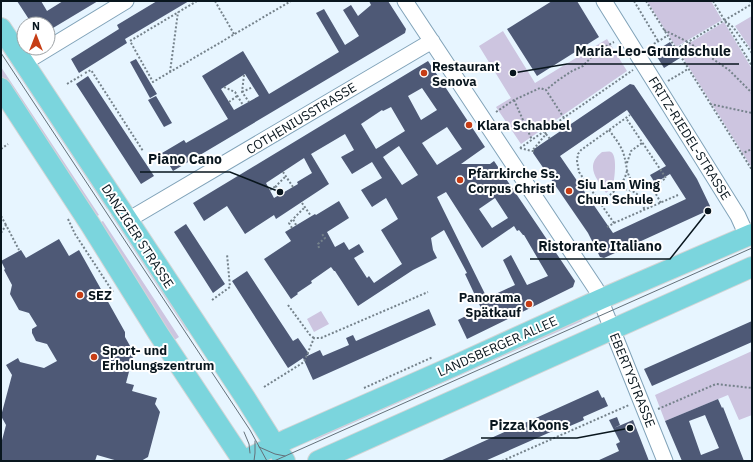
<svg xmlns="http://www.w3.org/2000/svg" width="753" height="462" font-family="'IBM Plex Sans',sans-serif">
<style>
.green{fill:#cdc5e0}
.building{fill:#4e5976;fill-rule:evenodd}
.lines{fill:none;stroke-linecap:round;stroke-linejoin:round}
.minor-casing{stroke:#81a3b9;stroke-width:17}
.major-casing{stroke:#d3d5d6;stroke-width:22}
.path{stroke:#75828b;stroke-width:2;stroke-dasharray:2 2;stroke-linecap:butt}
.minor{stroke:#fff;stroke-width:15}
.major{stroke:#7bd5dd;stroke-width:20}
.tram{stroke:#64717a;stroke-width:1}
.poi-dot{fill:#c63d15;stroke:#fff;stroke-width:1.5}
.labels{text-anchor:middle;stroke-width:4;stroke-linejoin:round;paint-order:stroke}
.poi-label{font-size:13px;font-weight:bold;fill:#09161e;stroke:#fff;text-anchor:start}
.street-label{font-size:13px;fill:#09161e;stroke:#fff}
.leader{fill:none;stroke:#09161e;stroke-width:1.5}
.callout-dot{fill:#09161e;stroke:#fff;stroke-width:1.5}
.callout-label{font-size:14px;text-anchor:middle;font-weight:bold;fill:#09161e;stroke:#fff;stroke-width:4;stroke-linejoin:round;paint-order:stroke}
</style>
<rect width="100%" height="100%" fill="#e7f5ff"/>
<path class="green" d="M647 1H711L722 20 676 47Z
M752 16V51L735 26Z
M724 22 752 69V168L678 50Z
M503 31 535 83 607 39 627 71 521 144 496 107 511 98 479 46Z
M1 36 112 205 107 209 1 48Z
M1 67 99 215 93 218 1 79Z
M602 152C605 152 609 151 611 152 618 156 614 180 613 187L606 193C597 179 584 166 602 152Z
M116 212 193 327 187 331 111 215Z
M103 221 179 337 173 341 97 224Z
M321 311 329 324 314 332 307 319Z
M580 317 582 321 315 440 314 436Z
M586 330 588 333 321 452 320 449Z
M752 351V415L739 420 728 395 665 421 655 395Z"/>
<path class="building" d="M17 1H41L47 11 63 1H98L48 31V24H32Z
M157 1H189L125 39 127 43 79 73 71 59 119 29 117 25Z
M369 1H388L406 29 405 33 173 171 162 153 184 140 186 143 228 119 202 76 243 51 269 94 339 52 316 13 324 9 345 45 359 36 343 10 351 5 358 16 371 5ZM245 74 259 96 234 110 221 89Z
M552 1H577L599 37 537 76 507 29Z
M670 42 680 58 664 68 654 52Z
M136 59 157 94 150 98 130 62Z
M428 61 485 147 461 164H490L494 161 575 281 573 287 467 339 458 320 481 308 465 274 467 273 444 230 431 238 433 250 437 258 413 270 358 306 335 271H334L331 267 311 281 312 283 297 293 298 294 291 299 264 259 291 241 285 232 315 214 316 215 339 201 349 218 327 232 335 247 344 242 349 250 359 244 364 252 354 258 367 278 369 276 374 283 402 264 381 230 398 219 386 198 372 207 361 190 382 178 372 162 352 174 341 157 354 150 345 134 311 154 329 184 276 219 274 215 245 234 227 206 204 221 193 203ZM422 88 437 110 421 120 408 96ZM391 107 405 131 376 149 361 124 382 110 383 111ZM447 127 462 149 437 165 422 143ZM399 146 418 175 402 185 383 157ZM304 158 312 173 297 182 298 184 274 198 266 183ZM446 192 482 248 514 226 517 231 519 230 523 235H524L548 276 527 285 511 255 503 260 515 285 487 298 437 197ZM495 198 508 218 492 228 479 209Z
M88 76 154 176 141 184 76 84Z
M630 84 634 85 682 156 697 179 710 206 709 210 604 258 600 257 588 233 533 153 534 149ZM627 110 666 166 650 175 655 183 670 174 686 199 613 233 560 156Z
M156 96 172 123 164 127 148 100Z
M186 224 225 284 213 293 174 232Z
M59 239 69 256 79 250 125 332V337L134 353 126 383 134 385 132 391 157 398 155 404 160 412 148 457 141 461H118L97 455 95 461H1V444L6 425 1 416 12 375 6 365 18 358 20 362 44 368 57 361 47 344 36 341 32 333V329L37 326 29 313 19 310 10 294 12 285 4 270 5 269 1 261 21 250 26 258Z
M247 271 293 341 298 338 309 354 305 357 320 350 323 356 349 345 346 338 353 335 356 341 429 309 436 325 313 380 303 358 288 368 232 281Z
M752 321V342L652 386 644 369Z
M598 390 602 398 604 397 608 406 583 417 584 420 563 429 562 427 485 461H440Z
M718 399 722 408 723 407 744 461H682L665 421ZM705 415 719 448 701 455 689 421Z
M617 417 620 425 614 428 633 420 649 461H597L619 451 616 444 620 442 609 420Z"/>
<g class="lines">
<g class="minor-casing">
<path id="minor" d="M405 1 596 289 665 461
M604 1 738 216 747 236
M24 63 126 1
M128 220 432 41"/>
</g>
<g class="major-casing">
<path id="major" d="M1 28 246 399 285 461
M1 88 90 224 158 333 243 461
M243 461 288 439 456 365 601 299 752 234
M318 461 752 267"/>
</g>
<path class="path" d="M197 1 130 41 153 82 291 1
M215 1 234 34
M634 1 658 41
M646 1 752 170
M713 1 752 66
M749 1 752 2
M725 21 733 27 752 53
M664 30 688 42 729 70 752 93
M647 48 667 36
M676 49 752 4
M170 72 178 12
M85 73 91 70 143 151
M244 75 242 92 249 102
M668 81 688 69
M67 84 82 75
M224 87 235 92 243 105
M242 92 253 87
M514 100 532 140
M229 102 237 96
M710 104 752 113
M496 112 514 100 540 88 546 90
M564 118 546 90 557 81 572 71 583 66 597 51 614 42
M609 130C614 137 620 144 623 152 625 158 626 164 627 170 634 195 650 190 666 178L626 118
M546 134 550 139
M520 148 633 70
M520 148 532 151
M1 149 8 144
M534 151H532L546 134 544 131
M741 154 752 149
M627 163 631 151 642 143
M283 172 293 187
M652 187 661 203
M617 189C632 188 643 194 644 210
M270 190 276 186
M279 195 276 186 286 176
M600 202C612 194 625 184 627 170
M302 203 311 216
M1 216 6 225
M68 219 75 234 113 292
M614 223 678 195
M296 225 293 219 305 207
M607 227 614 223 579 172 577 161 578 154 581 150 630 115
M292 228 289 223 293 219
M1 233 6 225 19 250
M319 248 318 244 325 238 322 234
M212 300 230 287 227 254
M288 305 310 335 314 338
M264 387 304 362 314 338H321L428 292
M364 388 433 357
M658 409 716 384 752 388
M502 461 629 405"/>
<use href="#minor" class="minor"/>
<use href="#major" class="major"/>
<path class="tram" d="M1 53 250 430 267 461
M244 432 249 444 250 453
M259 447 275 454 285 456
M254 461 255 453V441
M274 461 752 248"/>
</g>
<g class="poi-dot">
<circle cx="424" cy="73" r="4"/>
<circle cx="469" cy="125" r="4"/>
<circle cx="460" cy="180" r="4"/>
<circle cx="569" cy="191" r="4"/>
<circle cx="80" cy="295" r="4"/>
<circle cx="529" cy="304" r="4"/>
<circle cx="94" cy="357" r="4"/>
</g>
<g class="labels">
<g class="poi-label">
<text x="432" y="71">Restaurant<tspan x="432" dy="15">Senova</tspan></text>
<text x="477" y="130">Klara Schabbel</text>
<text x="468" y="178">Pfarrkirche Ss.<tspan x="468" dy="15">Corpus Christi</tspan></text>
<text x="577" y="189">Siu Lam Wing<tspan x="577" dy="15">Chun Schule</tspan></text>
<text x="88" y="300">SEZ</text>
<text x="521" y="302" text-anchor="end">Panorama<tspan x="521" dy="15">Spätkauf</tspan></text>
<text x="102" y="355">Sport- und<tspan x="102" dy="15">Erholungszentrum</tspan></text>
</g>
<g class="street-label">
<text transform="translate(301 118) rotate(-31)" y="5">COTHENIUSSTRASSE</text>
<text transform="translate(690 138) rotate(58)" y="5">FRITZ-RIEDEL-STRASSE</text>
<text transform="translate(138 236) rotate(57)" y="5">DANZIGER STRASSE</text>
<text transform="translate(497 346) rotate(-24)" y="5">LANDSBERGER ALLEE</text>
<text transform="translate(633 380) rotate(68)" y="5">EBERTYSTRASSE</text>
</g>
</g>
<path class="leader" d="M513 73L567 64H739M280 192L230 172H140M708 211L670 259H530M630 428L577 438H481"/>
<g class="callout-dot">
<circle cx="513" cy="73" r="4"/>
<circle cx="280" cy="192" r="4"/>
<circle cx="708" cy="211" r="4"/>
<circle cx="630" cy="428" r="4"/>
</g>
<g class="callout-label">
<text x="653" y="56">Maria-Leo-Grundschule</text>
<text x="185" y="164">Piano Cano</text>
<text x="600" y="251">Ristorante Italiano</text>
<text x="529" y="430">Pizza Koons</text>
</g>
<rect width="753" height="462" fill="none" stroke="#09161e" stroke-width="4"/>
<g transform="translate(36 36)"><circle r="19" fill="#ffffff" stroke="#9da2a5"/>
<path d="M0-3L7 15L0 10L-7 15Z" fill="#c63d15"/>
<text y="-6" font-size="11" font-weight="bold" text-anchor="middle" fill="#09161e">N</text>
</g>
</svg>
